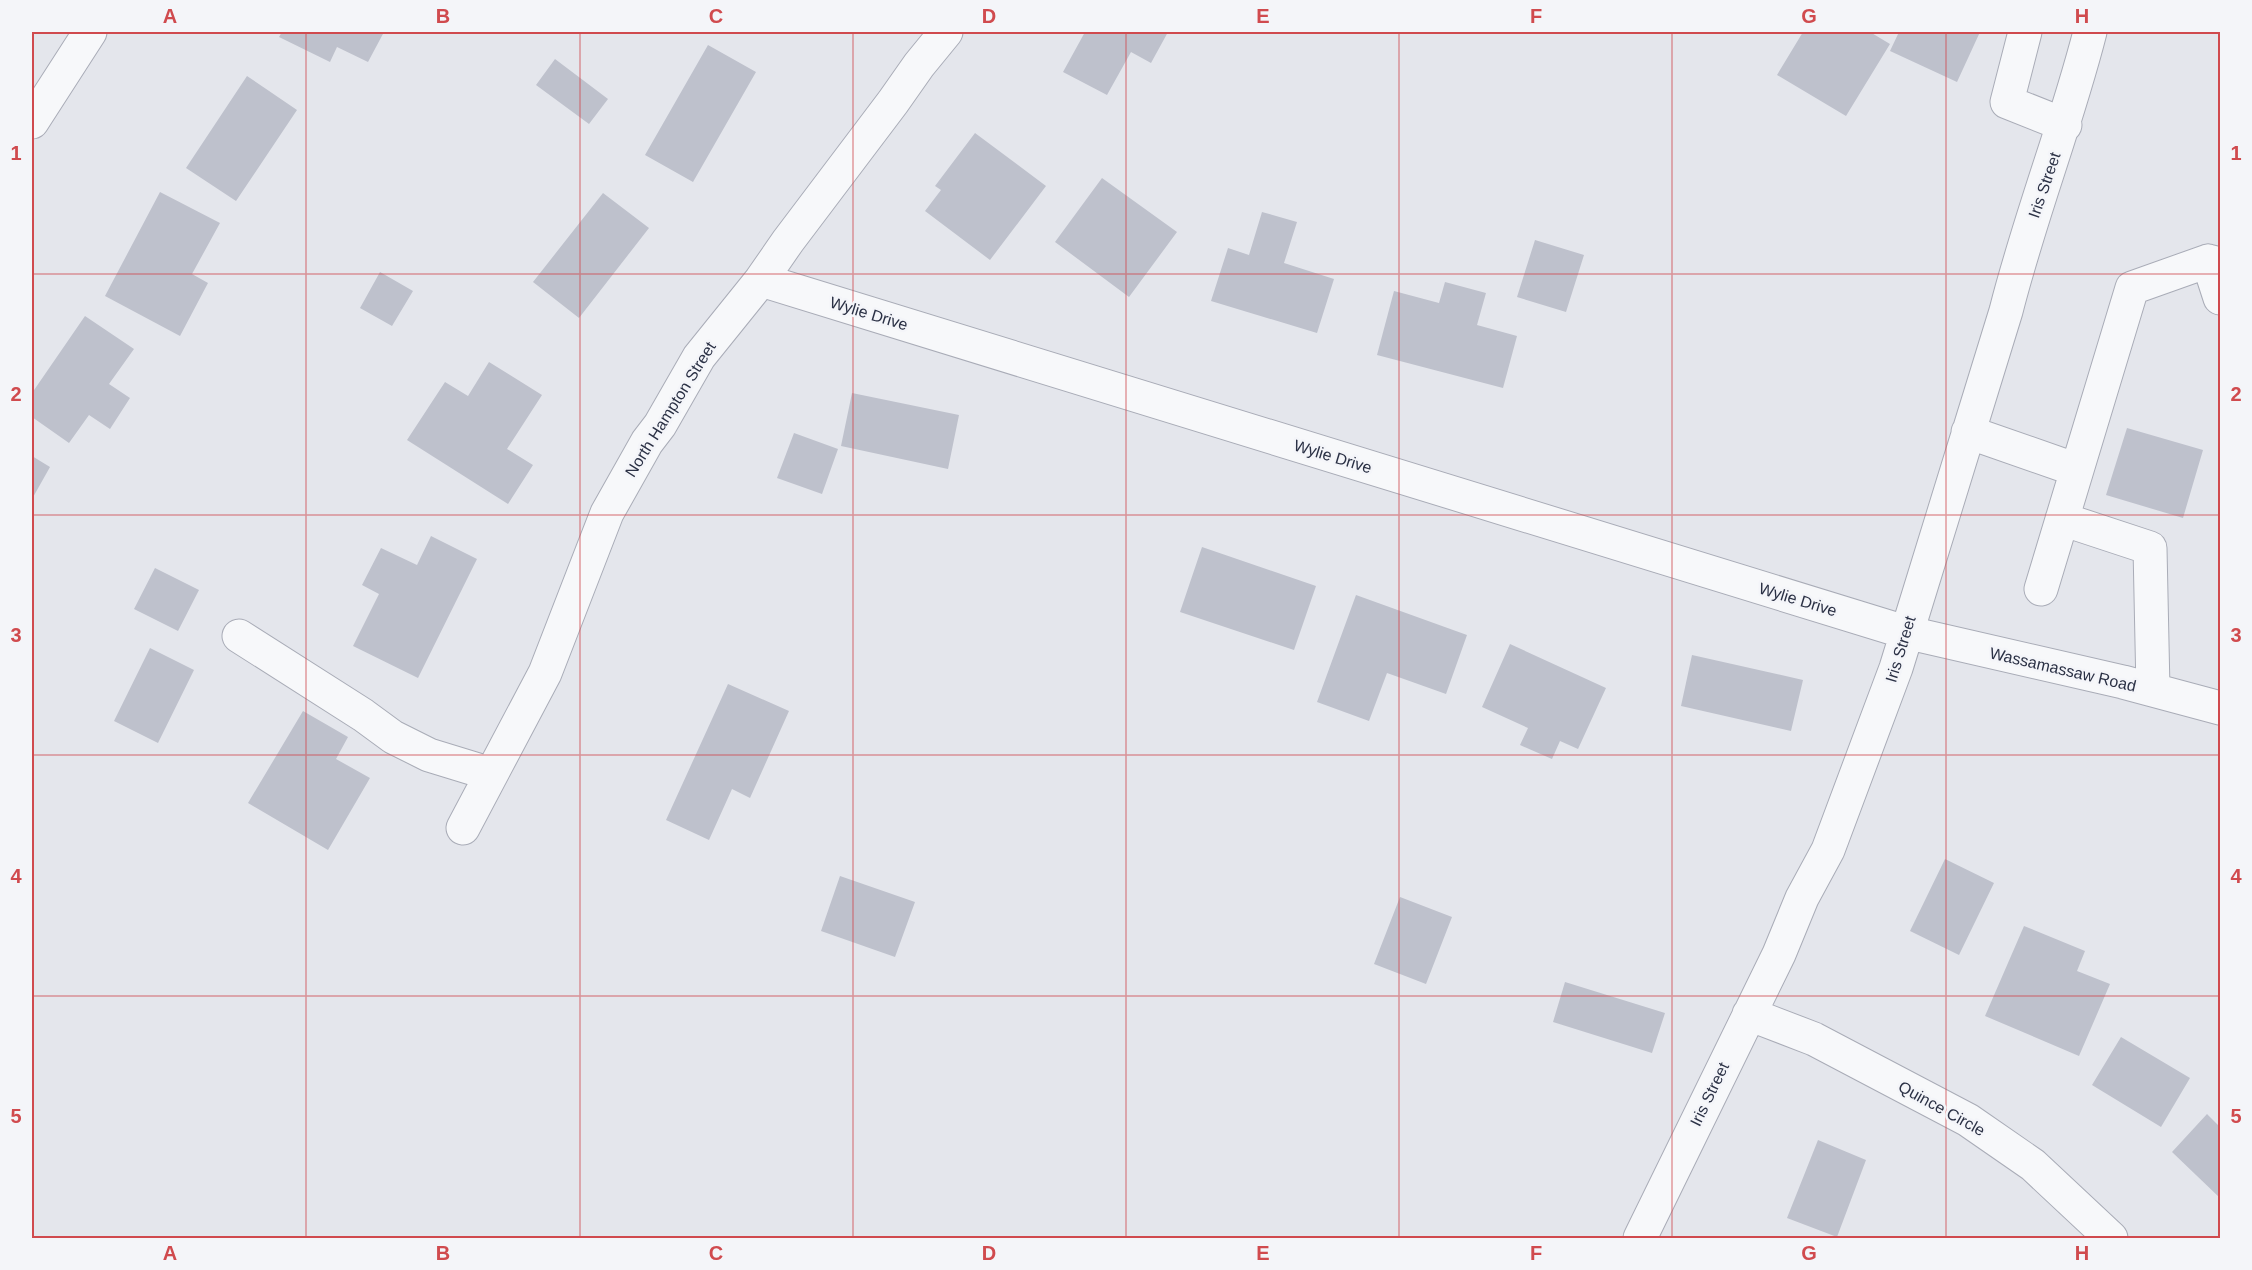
<svg xmlns="http://www.w3.org/2000/svg" width="2252" height="1270" font-family="Arial,sans-serif">
<style>
.building{fill:#bec1cc}
.lines{fill:none;stroke-linecap:round;stroke-linejoin:round}
.minor-casing{stroke:#a9acb7;stroke-width:35}
.minor{stroke:#f7f8fa;stroke-width:33}
.grid{fill:none;stroke:#d04a4e;stroke-width:1.5;stroke-opacity:0.55}
.labels{text-anchor:middle;stroke-width:5;stroke-linejoin:round;paint-order:stroke}
.street-label{font-size:16px;fill:#2b3145;stroke:#f4f5f9}
.neatline{fill:none;stroke:#d04a4e;stroke-width:2}
.grid-label{font-size:20px;text-anchor:middle;font-weight:bold;fill:#d04a4e}
</style>
<rect width="100%" height="100%" fill="#e4e6ec"/>
<path class="building" d="M282 32H384L368 62 337 47 330 62 279 37Z
M1085 32H1168L1151 63 1131 52 1107 95 1063 72Z
M1803 32H1870L1890 44 1846 116 1777 75Z
M1899 32H1980L1957 82 1890 51Z
M708 45 756 72 693 182 645 155Z
M555 59 608 99 589 124 536 85Z
M247 76 297 110 236 201 186 168Z
M975 133 1046 186 990 260 925 211 941 190 935 186Z
M1102 178 1177 232 1129 297 1055 242Z
M160 192 220 223 192 274 208 283 180 336 105 296Z
M603 193 649 228 579 318 533 282Z
M1262 212 1297 222 1284 263 1334 279 1317 333 1211 301 1228 248 1249 255Z
M1535 240 1584 255 1566 312 1517 297Z
M380 272 413 291 392 326 360 308Z
M1445 282 1486 293 1477 325 1517 336 1503 388 1377 355 1394 291 1439 303Z
M85 316 134 349 109 384 130 398 110 429 89 415 69 443 32 417V393Z
M489 362 542 395 507 449 533 465 508 504 407 440 445 382 468 396Z
M852 393 959 415 948 469 841 446Z
M2127 428 2203 450 2183 518 2106 495Z
M794 433 838 449 822 494 777 478Z
M32 456 50 467 32 499Z
M431 536 477 559 418 678 353 646 379 594 362 585 381 548 417 565Z
M1202 547 1316 586 1294 650 1180 612Z
M155 568 199 590 178 631 134 609Z
M1356 595 1467 635 1446 694 1387 673 1369 721 1317 702Z
M1510 644 1606 688 1578 749 1560 741 1552 759 1520 745 1528 728 1482 707Z
M150 648 194 670 158 743 114 721Z
M1692 655 1803 680 1791 731 1681 706Z
M728 684 789 711 750 798 732 789 709 840 666 820Z
M303 711 348 737 336 759 370 778 328 850 248 803Z
M1945 859 1994 883 1959 955 1910 931Z
M840 876 915 902 895 957 821 931Z
M1400 897 1452 917 1426 984 1374 964Z
M2024 926 2085 951 2077 971 2110 984 2079 1056 1985 1016Z
M1565 982 1665 1013 1652 1053 1553 1022Z
M2121 1037 2190 1078 2161 1127 2092 1085Z
M2207 1114 2220 1127V1198L2172 1152Z
M1818 1140 1866 1160 1837 1237 1787 1218Z"/>
<g class="lines">
<g class="minor-casing">
<path id="minor" d="M2025 32 2007 102 2065 125
M32 122 90 32
M2208 261 2220 298
M761 280 1905 632 2123 682 2220 708
M1968 432 2077 470
M2062 519 2150 548 2153 690
M2041 589 2132 288 2208 261 2220 264
M239 636 363 715 393 737 429 755 491 774
M463 828 545 673 607 513 647 442 660 425 699 357 761 280 788 241 893 102 919 65 946 32
M1749 1014 1814 1039 1968 1120 2033 1165 2111 1238
M1640 1238 1779 954 1802 898 1828 850 1896 668 2006 311C2030 216 2066 126 2090 32"/>
</g>
<use href="#minor" class="minor"/>
</g>
<path class="grid" d="M306 32V1238M580 32V1238M853 32V1238M1126 32V1238M1399 32V1238M1672 32V1238M1946 32V1238M32 274H2220M32 515H2220M32 755H2220M32 996H2220"/>
<g class="labels">
<g class="street-label">
<text transform="translate(2044 185) rotate(-71)" y="6">Iris Street</text>
<text transform="translate(869 313) rotate(17)" y="6">Wylie Drive</text>
<text transform="translate(670 409) rotate(-58)" y="6">North Hampton Street</text>
<text transform="translate(1333 456) rotate(17)" y="6">Wylie Drive</text>
<text transform="translate(1798 599) rotate(17)" y="6">Wylie Drive</text>
<text transform="translate(1900 649) rotate(-73)" y="6">Iris Street</text>
<text transform="translate(2063 669) rotate(13)" y="6">Wassamassaw Road</text>
<text transform="translate(1709 1094) rotate(-64)" y="6">Iris Street</text>
<text transform="translate(1942 1108) rotate(29)" y="6">Quince Circle</text>
</g>
</g>
<rect width="2252" height="1270" fill="none" stroke="#f4f5f9" stroke-width="66"/>
<rect x="33" y="33" width="2186" height="1204" class="neatline"/>
<g class="grid-label">
<text x="170" y="23">A</text>
<text x="443" y="23">B</text>
<text x="716" y="23">C</text>
<text x="989" y="23">D</text>
<text x="1263" y="23">E</text>
<text x="1536" y="23">F</text>
<text x="1809" y="23">G</text>
<text x="2082" y="23">H</text>
<text x="16" y="160">1</text>
<text x="2236" y="160">1</text>
<text x="16" y="401">2</text>
<text x="2236" y="401">2</text>
<text x="16" y="642">3</text>
<text x="2236" y="642">3</text>
<text x="16" y="883">4</text>
<text x="2236" y="883">4</text>
<text x="16" y="1123">5</text>
<text x="2236" y="1123">5</text>
<text x="170" y="1260">A</text>
<text x="443" y="1260">B</text>
<text x="716" y="1260">C</text>
<text x="989" y="1260">D</text>
<text x="1263" y="1260">E</text>
<text x="1536" y="1260">F</text>
<text x="1809" y="1260">G</text>
<text x="2082" y="1260">H</text>
</g>
</svg>
